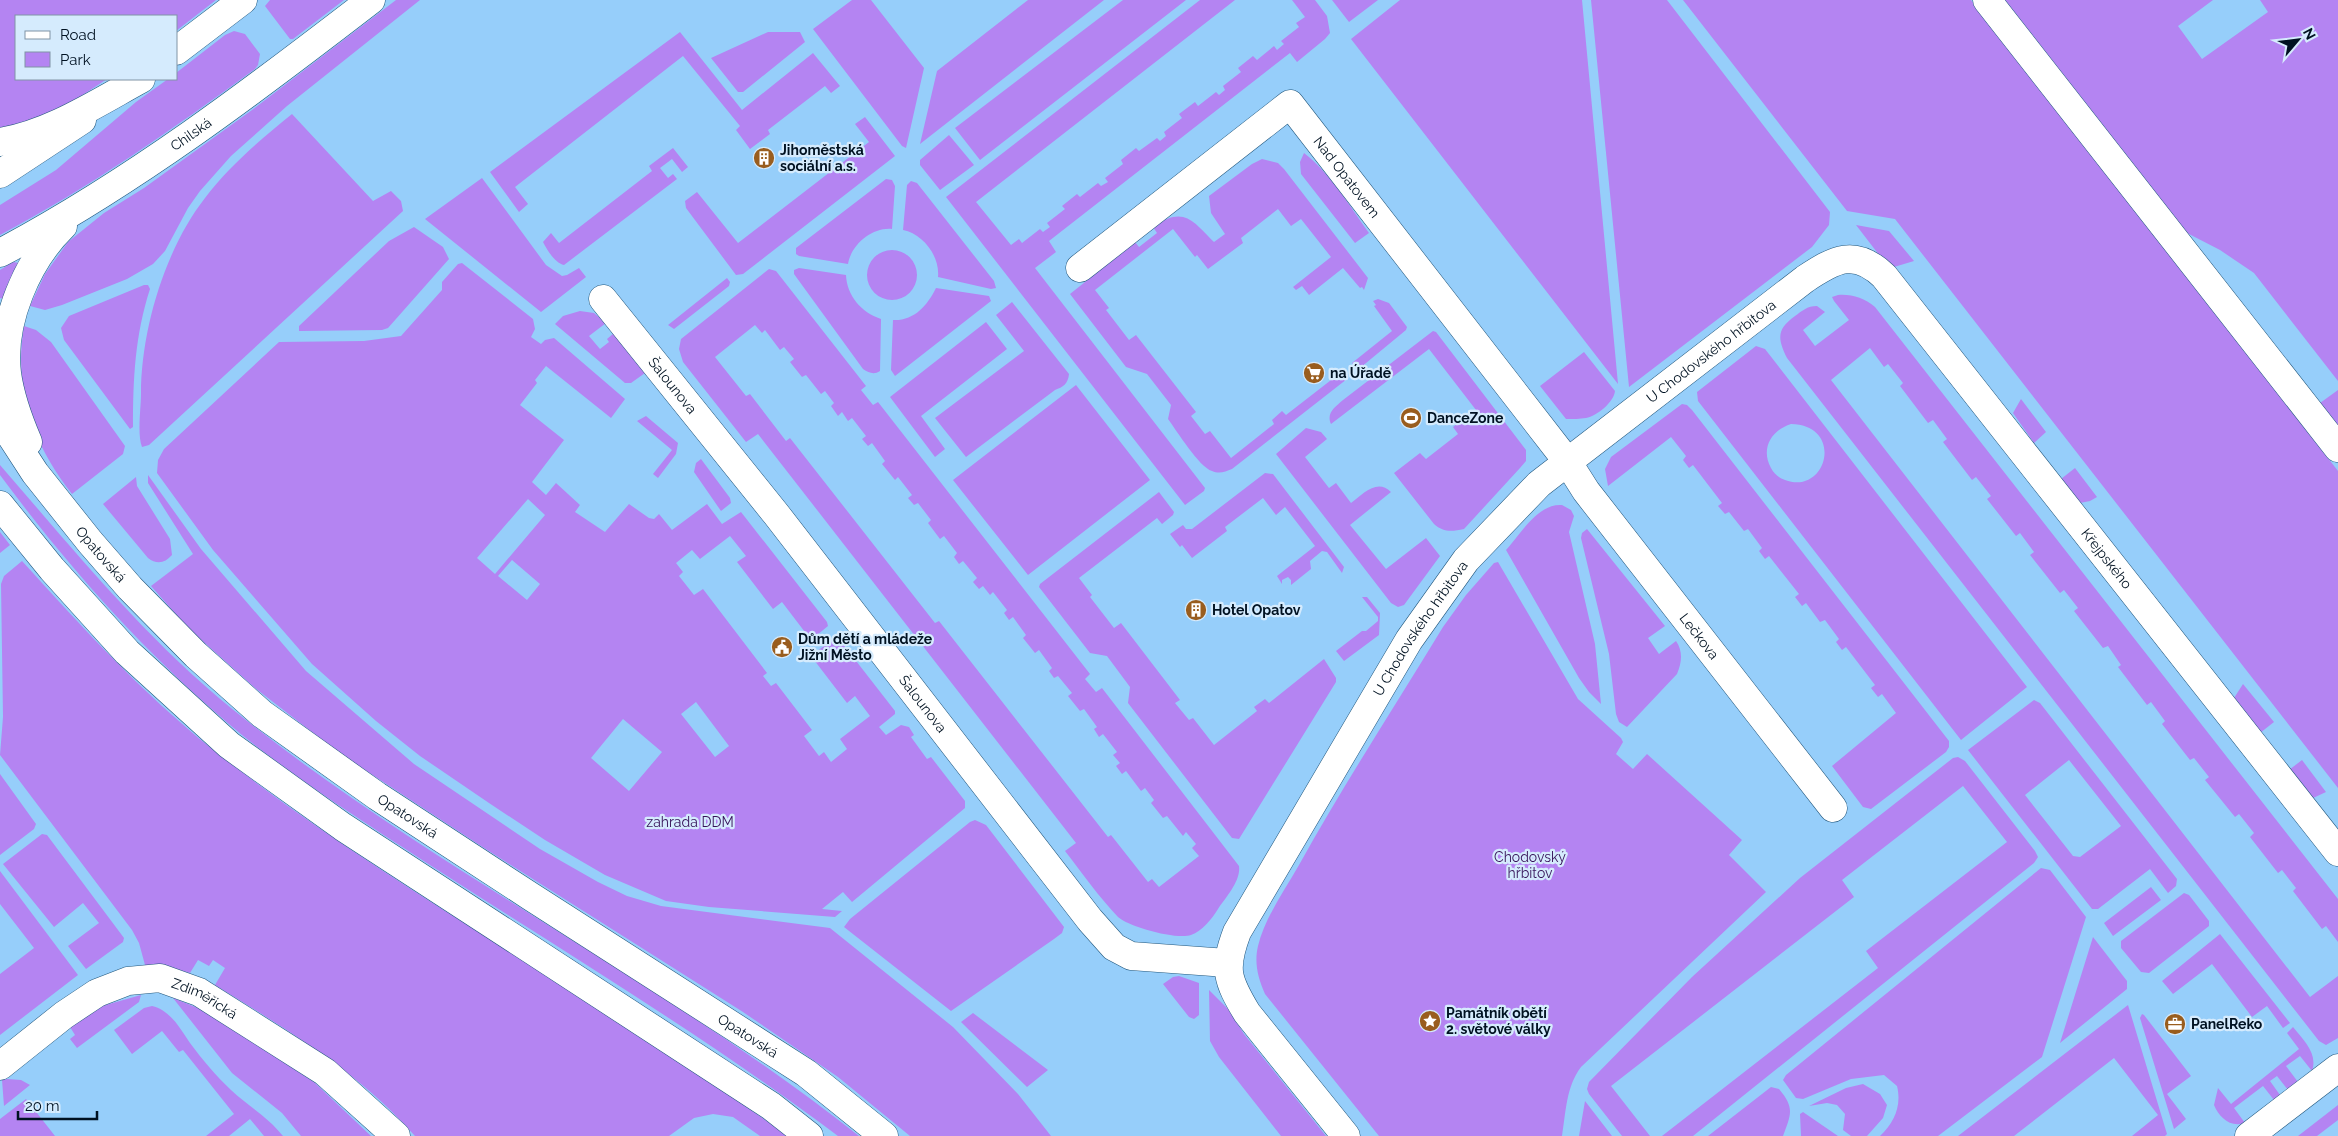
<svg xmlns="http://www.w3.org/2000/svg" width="2338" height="1136" font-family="Raleway,sans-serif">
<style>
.green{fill:#b484f2;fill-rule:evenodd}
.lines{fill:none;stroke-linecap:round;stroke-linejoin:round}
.street-casing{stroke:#21577d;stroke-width:29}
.secondary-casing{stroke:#21577d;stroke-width:29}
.highway-casing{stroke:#21577d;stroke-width:29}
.street{stroke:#fff;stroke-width:28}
.secondary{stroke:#fff;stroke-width:28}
.highway{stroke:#fff;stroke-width:28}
.labels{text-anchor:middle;stroke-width:4.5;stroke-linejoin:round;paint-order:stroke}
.street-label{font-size:14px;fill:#001222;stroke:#d5ebfd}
.poi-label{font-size:14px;font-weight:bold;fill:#001222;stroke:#d5ebfd;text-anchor:start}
.park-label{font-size:14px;fill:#361258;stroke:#d5ebfd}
</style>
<rect width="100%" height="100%" fill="#96cefa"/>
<path class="green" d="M0 0H216L176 31V16H16V79H107L60 110 30 122 0 129Z
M270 0H344L293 39H290L265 6Z
M396 0H420L287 106 231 156 200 191 188 208 165 251 153 264 127 279 62 305 45 310 30 306 45 274 68 242 104 213 144 188 252 110Z
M852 0H871L924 68 906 148 902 146 813 29Z
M1028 0H1104L920 144 937 71Z
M1123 0H1186L980 160 955 128Z
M1200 0H1235L976 202 1011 245 1019 239 1022 243 1040 229 1043 232 1050 227 1047 223 1065 209 1062 206 1077 194 1080 197 1098 183 1101 186 1108 182 1105 178 1123 164 1121 160 1136 148 1139 151 1157 138 1160 141 1166 136 1164 132 1182 118 1179 114 1195 102 1198 106 1216 92 1219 95 1225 90 1223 86 1241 72 1238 68 1253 56 1257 60 1274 46 1277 50 1284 44 1281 41 1299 27 1296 23 1305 17 1292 0H1315L1327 16 1330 33 1325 39 1297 62 1290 53 1049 241 1056 252 1035 268 1205 488 1204 491 1185 505 946 197Z
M1332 0H1378L1349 22Z
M1400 0H1582L1618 384 1351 39Z
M1591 0H1667L1830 212 1829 225 1812 247 1629 387Z
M1683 0H1971L2338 471V788L1895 219 1847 211Z
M2005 0H2213L2178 26 2202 59 2268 12 2260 0H2338V381L2254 273 2220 250 2187 233Z
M234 31 245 34 260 54 258 65 255 69C173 129 89 188 0 235V205L56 170 136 102 168 79H176V73L225 35Z
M680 32 742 110 813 53 840 86 831 93 825 86 768 130 770 134 750 149 736 130 740 126 683 56 515 187 528 204 519 212 490 172Z
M768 32H800L805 42 743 92H738L711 58Z
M292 114 373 201 391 191 401 201 403 211 149 445 142 447C137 434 141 408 141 394 141 330 165 249 205 198 229 166 261 139 292 114Z
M865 117 895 156 743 274 736 275 686 208 685 201 697 192 738 243 869 142 855 124Z
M949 135 974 165 940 190 920 165V160Z
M673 148 688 167 682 172 672 159 660 168 668 178 673 174 677 179 564 265C555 263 547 250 543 242L551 233 559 243 652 171 649 166Z
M1304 153C1331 174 1349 205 1369 233L1355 243 1301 174 1300 162Z
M1262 159 1278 163 1284 169 1368 278 1364 290 1362 287 1360 288 1343 268 1309 295 1302 286 1296 290 1293 287 1331 257 1301 219 1291 226 1278 209 1241 238 1243 243 1208 269 1197 255 1195 257 1173 229 1095 290 1109 308 1106 310 1129 340 1136 335 1196 412 1191 416 1205 434 1210 431 1231 458 1274 424 1272 420 1282 411 1286 415 1344 370 1348 375 1347 379 1232 469C1225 472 1219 474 1212 471 1199 467 1177 431 1168 419L1171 405 1147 374 1126 367 1070 294 1135 242 1139 247 1157 233 1153 227C1184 205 1193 221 1214 242L1225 234 1211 213 1209 196 1252 164Z
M482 178 546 265 562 276 567 275 579 268 586 277 541 312 425 219Z
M886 179 892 180 895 186 892 229C872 227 851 245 848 264L799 256 796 254V248Z
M911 181 917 183 994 281 996 288 991 289 938 277C940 256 923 234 903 230L907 185Z
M1856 225 1889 231 1914 261 1894 267 1883 260Z
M414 227 443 247 449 259 388 328 382 330 299 331V326L389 241Z
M867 275a25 25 0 1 1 50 0a25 25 0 1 1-50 0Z
M13 262 19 263 20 268 6 300 0 298V270Z
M462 263 533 319 535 329 531 337 541 344 545 340 554 338 625 399 611 418 546 366 535 380 537 383 520 405 564 440 532 482 546 495 556 483 580 505 575 512 605 532 629 504 649 518 654 519 659 514 672 530 707 504 722 524 741 512 827 622 828 626 811 640 782 602 773 609 737 562 746 556 730 536 700 559 692 550 676 563 683 572 679 576 694 595 703 589 767 673 763 676 771 686 776 683 812 730 804 736 819 756 824 752 831 762 847 749 840 739 870 716 855 696 847 703 811 656 833 639H839L895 711V714L879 727 886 735 901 725 909 727 914 735 911 737 927 759 931 757 965 801V808L852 902 843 892 822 909 842 911 835 917 709 907 666 901 605 875 545 840 489 803 420 756 376 721 312 664 213 550 157 473 158 460 164 449 279 342 364 341 401 336 442 290V282L458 264ZM528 499 545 515 495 574 477 558ZM512 560 540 584 527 600 498 576ZM696 702 729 746 715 757 681 714ZM623 719 662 752 629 791 591 758Z
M799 268 846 275C847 296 861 312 881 319L880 371C874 375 869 373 863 369L794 274V270Z
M769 269 776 271 866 386 861 390 873 405 878 402 1090 674 1085 679 1096 692 1102 688 1239 866C1241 881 1226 897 1218 909 1212 919 1202 931 1191 935 1177 940 1129 927 1118 917 1099 897 1082 873 1065 851L1076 843 758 434 746 442 683 362 679 349 681 339ZM755 325 762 333 765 330 780 350 784 347 794 359 790 362 802 377 806 375 821 394 825 391 834 403 831 406 838 416 842 412 848 421 852 418 866 436 862 439 868 446 872 443 885 461 882 464 895 480 898 477 912 495 908 498 914 505 918 503 931 520 928 523 940 539 944 536 957 553 954 557 959 564 963 561 977 578 973 582 979 589 983 586 990 595 993 592 1007 610 1004 613 1009 620 1013 617 1026 635 1023 638 1035 653 1039 650 1052 668 1049 671 1054 678 1058 676 1072 693 1068 696 1080 711 1084 709 1097 727 1094 729 1099 737 1103 734 1117 752 1113 755 1120 763 1116 766 1122 774 1126 771 1141 791 1145 788 1154 800 1151 803 1163 818 1167 816 1183 836 1186 832 1196 844 1192 848 1199 856 1159 887 1152 879 1148 882 1111 835 1108 837 939 621 935 623 790 438 786 441 750 394 746 396 715 357Z
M727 278 730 282 729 286 674 329 668 325Z
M144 285H148L150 289C135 335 133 379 133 427L130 429 64 340 61 328 69 316Z
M936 288 989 296 991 301 895 376 891 370 893 320C914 321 927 306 936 288Z
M1838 295C1852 294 1864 298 1875 307L2338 899V942L2326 926 2322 929 2293 891 2296 888 2282 870 2278 873 2250 837 2254 833 2239 814 2235 817 2205 780 2209 777 2194 758 2190 760 2162 724 2165 721 2151 702 2147 705 2118 667 2121 665 2108 646 2103 648 2074 611 2078 608 2064 590 2060 593 2030 555 2034 552 2020 533 2016 536 1987 499 1991 496 1976 477 1972 480 1943 442 1947 439 1933 420 1928 423 1900 386 1903 383 1888 364 1884 367 1870 348 1831 380 2310 997 2338 976V1038L2326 1045 2319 1041 1787 358C1777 338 1777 329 1795 316 1802 311 1807 306 1817 306L1825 312 1803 330 1815 346 1849 320 1834 301 1832 297Z
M1378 299 1389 303 1407 327 1406 330 1360 368H1356L1352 363 1392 331 1374 306 1376 305 1373 301Z
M1012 302 1069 374C1068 384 1063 387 1055 390L966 457 935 418 1024 351 996 315Z
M580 311 594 313 606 323 589 336 600 349 609 342 607 339 614 333 645 373 631 383H625L555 324 563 316Z
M986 322 1007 349 921 416 945 449 935 457 890 397Z
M24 326 36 330 51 342 125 446 123 454 72 494C33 444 13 390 24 326Z
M1433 331 1436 332 1526 450V461L1520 468 1464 529C1451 532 1443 532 1434 524L1394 473 1420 453 1426 459 1458 434 1453 427 1476 410 1429 349 1331 424C1326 413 1335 407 1343 400Z
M1756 346 1765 349 2027 687 1961 740 1698 401 1697 392ZM1791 424C1845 425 1827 496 1785 480 1779 478 1774 474 1771 468 1760 448 1772 430 1791 424Z
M1584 352 1615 391C1614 402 1597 416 1586 418 1580 419 1573 419 1566 419L1540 386Z
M1076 385 1150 480 1028 575 953 480Z
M2338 390V426L2320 403Z
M2021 399 2046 432 2034 443 2013 413Z
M1682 404 1687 405 1692 410 1949 741V747L1946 752 1871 809 1863 807 1832 766 1896 713 1882 694 1878 697 1871 688 1875 685 1846 647 1842 650 1836 642 1839 639 1825 620 1820 622 1806 603 1802 606 1795 597 1799 594 1769 556 1765 559 1759 551 1762 548 1748 529 1744 531 1729 512 1725 514 1718 506 1722 503 1693 465 1689 468 1683 460 1686 456 1671 437 1608 486 1605 469 1611 457Z
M646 416 678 443 676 454 658 478 653 474 672 450 637 421Z
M1306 428 1321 432 1327 439 1305 457 1329 488 1336 483 1351 503C1363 494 1377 478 1391 492L1350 525 1386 569 1426 538 1440 556 1404 605 1398 607 1391 603 1276 454Z
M701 459 730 498 731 503 721 511 694 472 696 463Z
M0 465C73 549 144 637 231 708 428 868 660 978 859 1136H838C713 1042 579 961 447 876 378 831 307 787 242 735 150 659 71 571 0 475Z
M2075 468 2097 497 2090 501 2080 503 2061 479Z
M1265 473 1273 474 1344 567 1342 573 1327 552 1322 551 1310 561 1311 569 1291 585V580L1288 577 1282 580V584L1277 576 1315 546 1285 507 1276 515 1263 498 1225 527 1227 531 1192 558 1182 545 1180 547 1170 534 1183 525 1186 529H1192Z
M148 475 201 549 306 671 414 764 540 849 598 882 627 896 661 906 830 928 953 1027 1018 1094 1051 1136H910L838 1077 743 1012 484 848 339 753 255 688 188 628 151 586 193 554 148 483Z
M136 477 137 486 170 539 172 555C165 563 157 565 148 558L103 504Z
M1159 492 1174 512 1173 515 1162 524 1157 518 1079 578 1092 595 1090 597 1114 628 1121 623 1180 700 1175 703 1189 720 1193 718 1214 745 1257 711 1254 707 1265 699 1269 703 1324 659 1336 678V682L1239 839 1232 838 1128 703 1130 687 1107 656 1090 653 1039 587 1040 584Z
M1562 505 1571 510 1574 516 1569 532 1595 644 1601 704 1589 692 1579 678 1506 550C1520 535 1538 503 1562 505Z
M1587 529 1665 626 1648 638 1659 654 1676 641C1683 651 1682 662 1677 674L1627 727 1619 722 1616 714 1609 654 1581 538 1582 533Z
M0 532 10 545 0 553Z
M22 561C82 627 141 692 211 748 319 834 438 906 555 980 633 1031 712 1082 788 1136H760L733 1117 713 1114 694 1118 669 1136H415C359 1072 287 1030 215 985L225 968 213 960 209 966 198 960 190 973 168 967 145 965 139 943 132 930 0 755 3 717 1 584 4 576Z
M1498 562 1578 699 1621 738 1623 742 1616 754 1633 769 1647 754 1742 840 1729 855 1766 892 1581 1067C1566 1087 1566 1112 1562 1136H1379L1265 994C1258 978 1254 963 1258 946 1265 917 1285 890 1299 865 1344 784 1395 706 1443 627L1466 595 1494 563Z
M1362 597H1367L1380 613 1379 635 1344 661 1336 651 1362 631H1366L1378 621V617Z
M2243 684 2274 722 2260 733 2234 698Z
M2034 700 2040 703 2177 879 2176 886 2168 893 2150 869 2098 909H2092L1968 750ZM2069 760 2121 826 2080 857 2073 856 2025 795Z
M1958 757 1965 761 2035 851 2038 857 2034 863 1693 1136H1662L1878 968 1866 951 2007 842 1963 786 1842 880 1854 897 1611 1086 1650 1136H1622L1589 1094 1587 1089 1589 1082 1692 977 1800 878 1953 758Z
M2302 760 2326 792 2311 799 2289 770Z
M0 774 36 824 34 829 0 855Z
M975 820 986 825 1064 927 1062 933 1054 939 951 1011 844 927 850 919 970 822Z
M42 834 47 835 124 938 123 942 86 969 68 946 99 923 83 903 54 927 3 864Z
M2041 868 2050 870 2086 917 2042 1057 1938 1136H1880C1894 1123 1902 1106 1897 1086L1884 1075 1851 1079 1803 1099 1796 1098 1783 1080 1786 1075Z
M0 871 78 975 0 1035V974L34 948 0 904Z
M2151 887 2161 900 2113 936 2104 923Z
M2184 893 2189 895 2209 921V926L2149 973 2141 972 2121 948V941Z
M2220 934 2290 1023 2283 1028 2267 1006 2252 1017 2212 964 2173 994 2162 981Z
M2093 937 2127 981V989L2060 1043Z
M1179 976 1199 983V1015L1194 1019 1189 1017 1163 984 1173 977Z
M1209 990 1229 1010 1244 1034 1326 1136H1281L1219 1057 1210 1041Z
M141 995 139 1002 77 1048 70 1039 75 1035 70 1027 102 1006Z
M173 998 203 1010 314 1082 371 1136H301L282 1113 232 1073Z
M2128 1005 2167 1134 2165 1136H2132L2158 1115 2114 1058 2014 1136H1958Z
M152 1006C170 1010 180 1028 190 1043 202 1059 216 1076 231 1090 248 1106 268 1117 283 1136H264L250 1119 229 1136H206L234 1114 183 1050 179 1052 162 1031 132 1054 114 1030 144 1008Z
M973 1013 1048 1070 1027 1087 961 1022Z
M2142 1014 2144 1015 2191 1076 2167 1094 2186 1119 2174 1129 2140 1018Z
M2293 1027C2304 1041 2318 1053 2312 1071L2300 1056 2286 1066 2298 1082 2288 1090 2277 1076 2270 1081 2280 1095 2274 1100 2263 1086 2234 1108 2245 1123C2230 1128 2219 1117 2214 1105L2218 1088 2231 1104 2299 1049 2287 1033Z
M7 1079 21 1080 30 1085 4 1106 2 1080Z
M1863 1084 1880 1094 1887 1105 1883 1118 1867 1136H1851L1843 1130 1845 1114 1837 1105 1827 1103 1809 1106 1846 1088Z
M1771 1087 1779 1089C1795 1108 1791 1114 1783 1136H1708Z
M26 1099 55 1136H0V1119Z
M1585 1101 1612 1136H1579Z
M2338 1105V1120L2317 1136H2298Z
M1803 1112 1838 1136H1801L1800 1114Z"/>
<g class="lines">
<g class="street-casing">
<g id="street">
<path d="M1987 0 2338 448"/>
<path id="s1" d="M1080 268 1290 104 1567 461 1586 491 1833 808"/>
<path id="s2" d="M603 299 776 514 1090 920 1114 947 1131 956 1227 963"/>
<path id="s3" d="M0 1066 64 1015 97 993 128 981 160 978 199 992 325 1072 396 1136"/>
<path id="s4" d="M1346 1136 1247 1013C1227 980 1223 969 1237 932L1409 640 1466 560 1539 484 1805 279C1835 259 1855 248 1884 276L2338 852"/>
<path d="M2249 1136 2338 1068"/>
</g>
</g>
<g class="secondary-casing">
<g id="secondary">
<path d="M176 51 243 0"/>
<path d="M0 174 82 120"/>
<path id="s5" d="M0 253C132 183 253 91 371 0"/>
<path id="s6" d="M0 419 35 473 90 542 130 588 196 655 262 714 377 796 530 896 806 1073 884 1136"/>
<path d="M28 442C19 421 10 396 7 373 1 322 27 261 63 226"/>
<path d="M0 505 52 569 127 652 229 745 343 827 771 1106 809 1136"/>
</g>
</g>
<g class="highway-casing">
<path id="highway" d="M0 142C50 134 97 103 141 79"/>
</g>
<use href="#street" class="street"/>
<use href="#secondary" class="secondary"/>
<use href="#highway" class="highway"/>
</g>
<defs>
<g id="building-disc" transform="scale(1.125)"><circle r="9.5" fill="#995d1e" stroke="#d5ebfd"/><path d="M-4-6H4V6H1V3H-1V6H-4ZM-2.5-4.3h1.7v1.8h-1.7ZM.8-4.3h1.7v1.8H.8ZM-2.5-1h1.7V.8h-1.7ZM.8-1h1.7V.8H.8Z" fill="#fff"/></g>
<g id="supermarket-disc" transform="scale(1.125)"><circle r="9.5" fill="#995d1e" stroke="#d5ebfd"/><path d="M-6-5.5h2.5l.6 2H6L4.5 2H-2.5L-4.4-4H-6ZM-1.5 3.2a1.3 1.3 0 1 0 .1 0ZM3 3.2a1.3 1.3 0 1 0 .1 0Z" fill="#fff"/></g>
<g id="stadium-disc" transform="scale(1.125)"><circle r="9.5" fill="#995d1e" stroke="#d5ebfd"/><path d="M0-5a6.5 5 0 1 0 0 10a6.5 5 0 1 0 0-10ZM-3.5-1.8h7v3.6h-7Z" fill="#fff"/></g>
<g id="civic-disc" transform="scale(1.125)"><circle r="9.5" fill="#995d1e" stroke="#d5ebfd"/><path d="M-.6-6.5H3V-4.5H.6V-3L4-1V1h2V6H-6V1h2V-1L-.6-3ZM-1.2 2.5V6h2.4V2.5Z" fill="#fff"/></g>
<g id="sight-disc" transform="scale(1.125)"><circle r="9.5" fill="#995d1e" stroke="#d5ebfd"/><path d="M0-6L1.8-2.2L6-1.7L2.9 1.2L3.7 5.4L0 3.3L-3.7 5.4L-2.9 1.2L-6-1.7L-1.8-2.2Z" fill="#fff"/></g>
<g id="office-disc" transform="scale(1.125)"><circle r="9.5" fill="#995d1e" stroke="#d5ebfd"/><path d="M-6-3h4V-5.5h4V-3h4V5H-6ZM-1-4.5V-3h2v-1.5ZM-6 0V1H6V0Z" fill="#fff"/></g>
</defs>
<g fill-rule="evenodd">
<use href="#building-disc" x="764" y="158"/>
<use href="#supermarket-disc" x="1314" y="373"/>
<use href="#stadium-disc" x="1411" y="418"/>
<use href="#building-disc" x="1196" y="610"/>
<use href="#civic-disc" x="782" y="647"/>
<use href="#sight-disc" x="1430" y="1021"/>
<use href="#office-disc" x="2175" y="1024"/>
</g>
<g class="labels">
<g class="street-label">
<text dy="5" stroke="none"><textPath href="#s5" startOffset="225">Chilská</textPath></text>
<text dy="5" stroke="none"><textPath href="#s1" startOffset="359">Nad Opatovem</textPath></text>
<text dy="5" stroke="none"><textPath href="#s4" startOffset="1004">U Chodovského hřbitova</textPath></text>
<text dy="5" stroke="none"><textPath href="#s2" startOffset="111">Šalounova</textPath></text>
<text dy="5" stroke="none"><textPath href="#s6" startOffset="169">Opatovská</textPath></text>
<text dy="5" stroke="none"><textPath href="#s4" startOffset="1571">Křejpského</textPath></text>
<text dy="5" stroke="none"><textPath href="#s4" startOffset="599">U Chodovského hřbitova</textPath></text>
<text dy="5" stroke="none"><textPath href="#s1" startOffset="938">Lečkova</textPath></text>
<text dy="5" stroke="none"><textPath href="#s2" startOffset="516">Šalounova</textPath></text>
<text dy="5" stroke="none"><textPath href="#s6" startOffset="574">Opatovská</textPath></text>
<text dy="5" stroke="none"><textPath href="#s3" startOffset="236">Zdiměřická</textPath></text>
<text dy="5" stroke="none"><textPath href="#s6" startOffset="979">Opatovská</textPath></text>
</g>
<g class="poi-label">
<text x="780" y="155">Jihoměstská<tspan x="780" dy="16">sociální a.s.</tspan></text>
<text x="1330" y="378">na Úřadě</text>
<text x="1427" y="423">DanceZone</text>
<text x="1212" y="615">Hotel Opatov</text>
<text x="798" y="644">Dům dětí a mládeže<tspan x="798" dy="16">Jižní Město</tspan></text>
<text x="1446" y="1018">Památník obětí<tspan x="1446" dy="16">2. světové války</tspan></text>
<text x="2191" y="1029">PanelReko</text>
</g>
<g class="park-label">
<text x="690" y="827">zahrada DDM</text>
<text x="1530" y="862">Chodovský<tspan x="1530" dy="16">hřbitov</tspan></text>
</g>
</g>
<rect x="15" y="15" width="162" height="65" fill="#d5ebfd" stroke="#8094a5"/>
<rect x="25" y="31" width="25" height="8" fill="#ffffff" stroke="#8094a5"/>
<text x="60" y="40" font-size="15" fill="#001222">Road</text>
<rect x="25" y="52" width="25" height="15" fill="#b484f2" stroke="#8094a5"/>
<text x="60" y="65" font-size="15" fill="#001222">Park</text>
<g transform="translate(2298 40) rotate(62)" stroke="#d5ebfd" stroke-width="4" paint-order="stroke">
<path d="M0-4L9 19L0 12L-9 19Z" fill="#001222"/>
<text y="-8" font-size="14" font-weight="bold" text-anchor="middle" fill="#001222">N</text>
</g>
<path d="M18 1111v8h79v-8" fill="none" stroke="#001222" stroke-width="2.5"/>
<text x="25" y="1111" font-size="15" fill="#001222" stroke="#d5ebfd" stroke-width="4" paint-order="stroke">20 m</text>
</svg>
